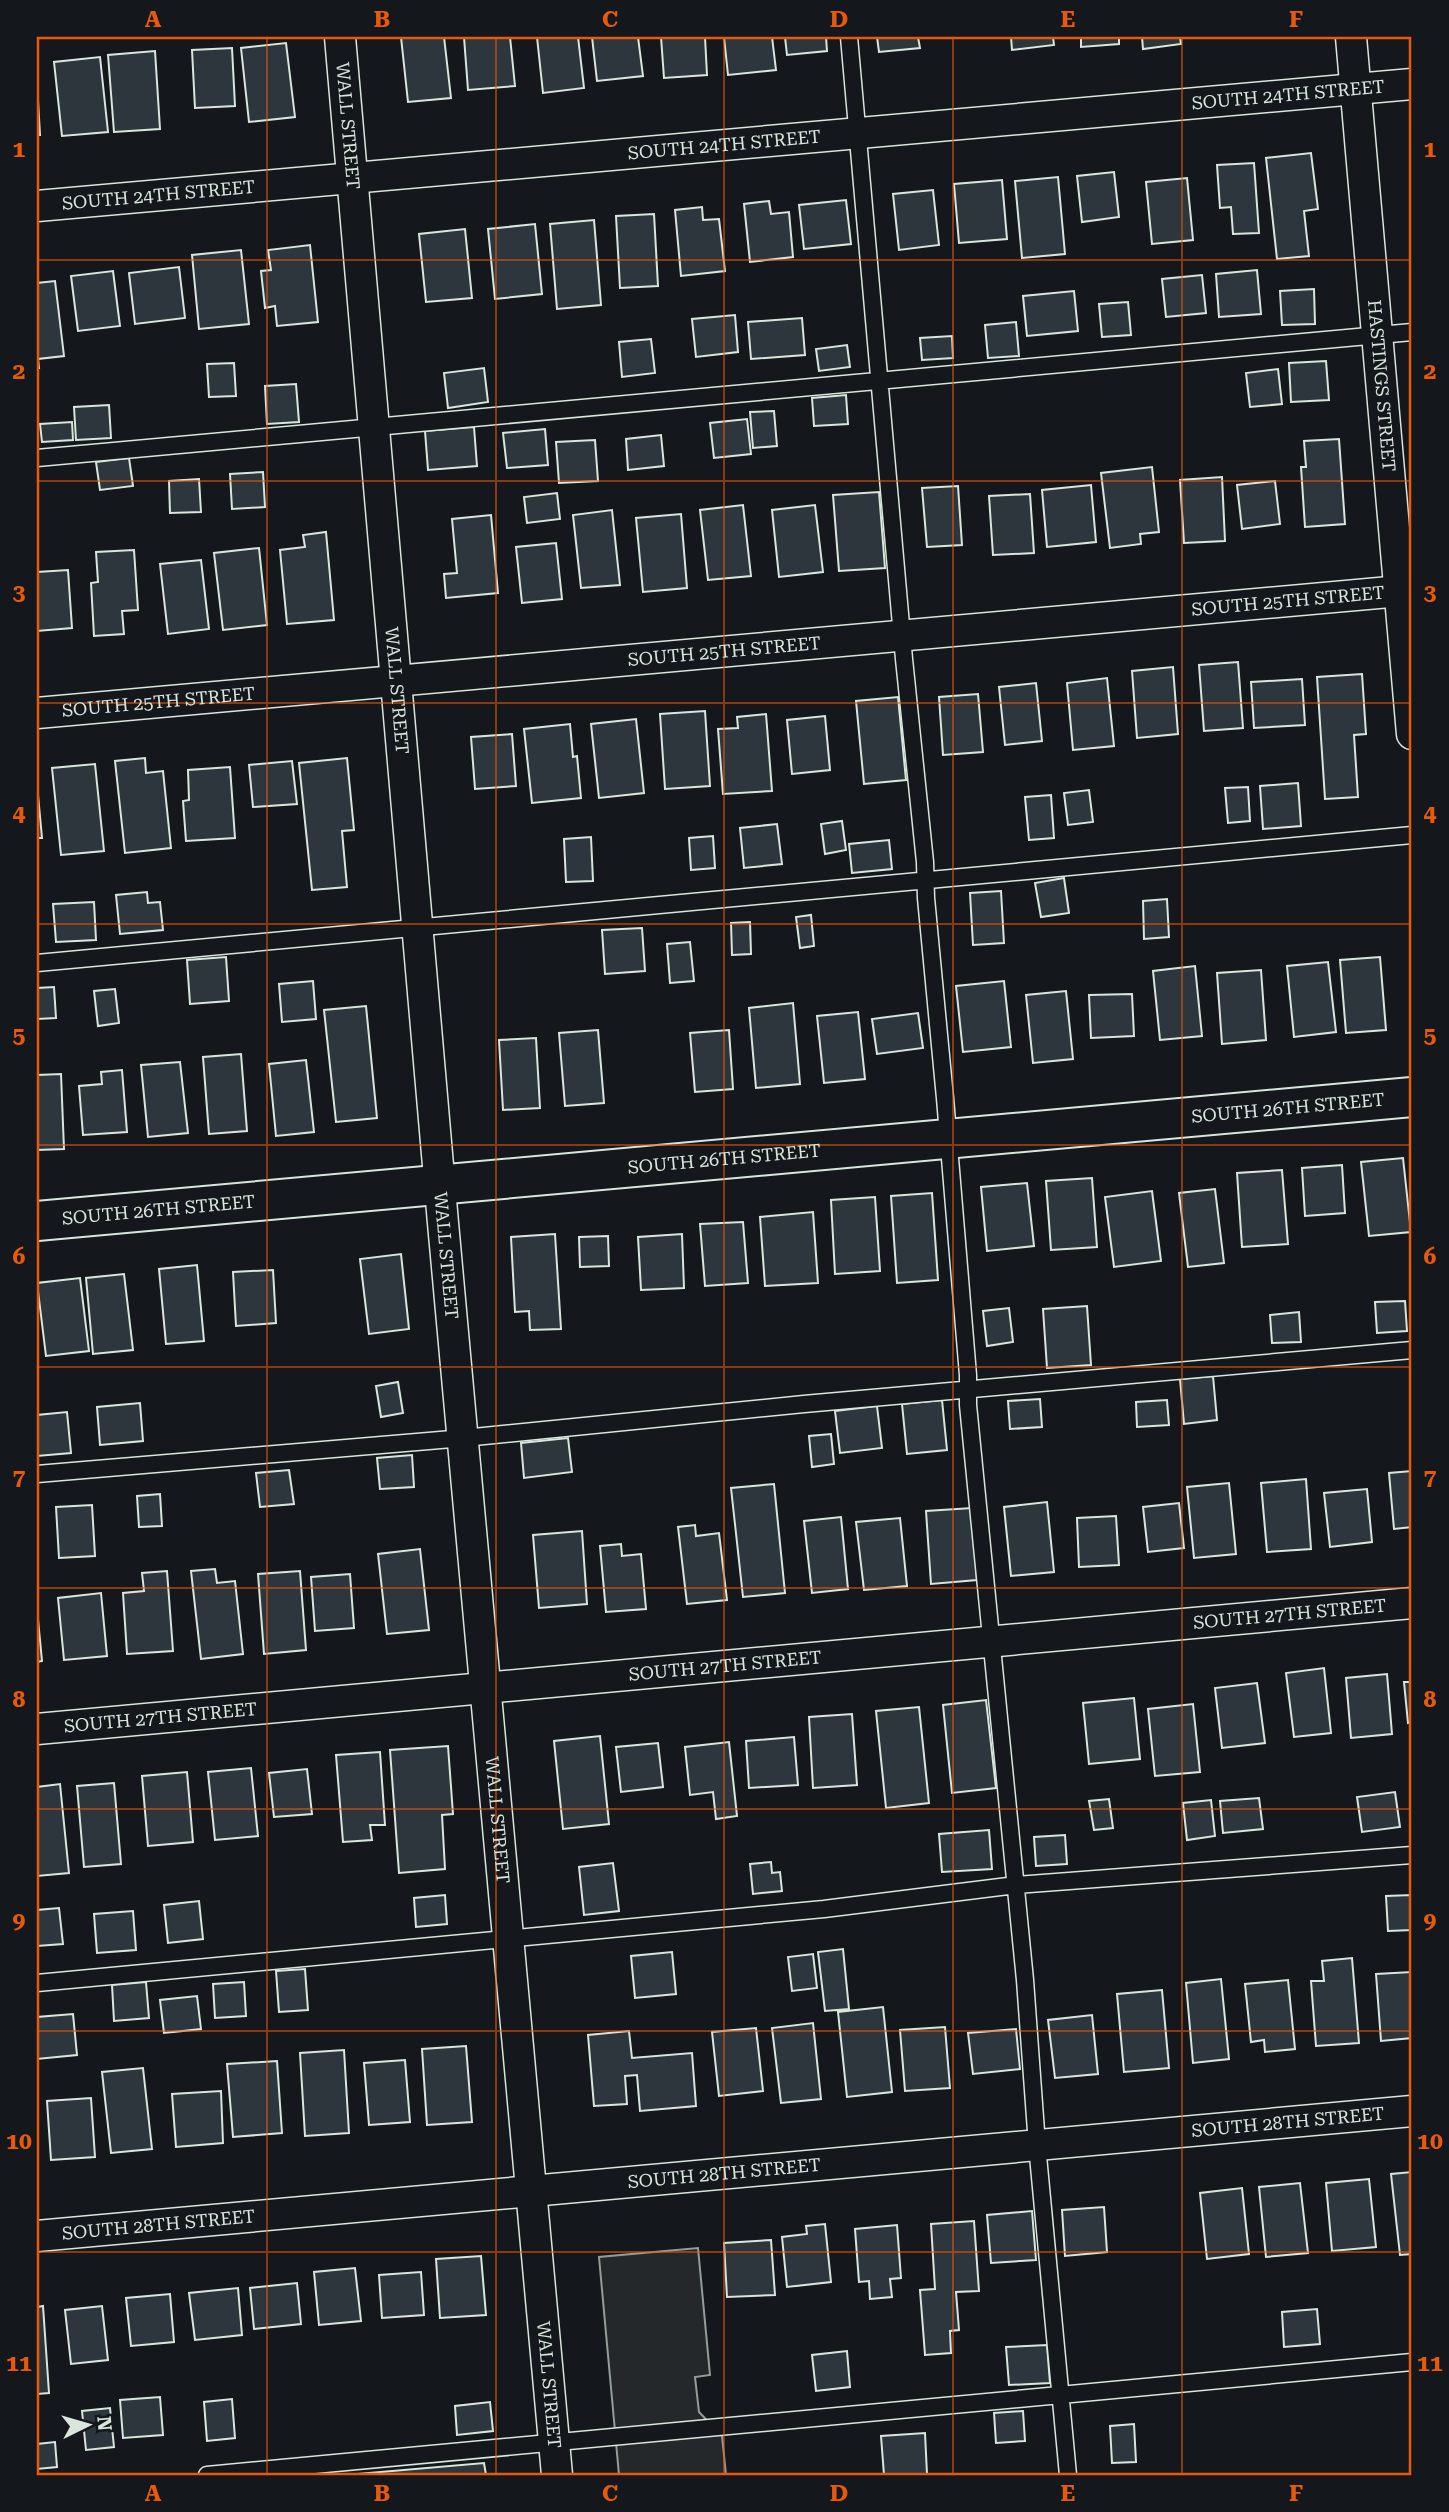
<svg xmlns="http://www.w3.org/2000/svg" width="1449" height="2512" font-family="'Roboto Serif',serif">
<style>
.parking{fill:#24282b;stroke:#939e99;stroke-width:2}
.building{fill:#2c363c;stroke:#d8e6dc;stroke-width:2}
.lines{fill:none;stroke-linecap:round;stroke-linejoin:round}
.service-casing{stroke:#d8e6dc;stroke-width:19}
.minor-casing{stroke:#d8e6dc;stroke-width:33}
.tertiary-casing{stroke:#d8e6dc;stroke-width:42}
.service{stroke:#14181c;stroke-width:16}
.minor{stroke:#14181c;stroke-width:30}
.tertiary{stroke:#14181c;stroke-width:38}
.grid{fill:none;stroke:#e8590c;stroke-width:2;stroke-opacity:0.55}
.labels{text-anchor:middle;stroke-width:5;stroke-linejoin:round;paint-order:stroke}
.street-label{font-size:18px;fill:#d8e6dc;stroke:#14181c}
.neatline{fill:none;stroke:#e8590c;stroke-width:2.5}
.grid-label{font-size:23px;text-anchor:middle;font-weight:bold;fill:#e8590c}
</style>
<rect width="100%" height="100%" fill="#14181c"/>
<path class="parking" d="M698 2248 710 2375 695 2377 699 2412 722 2436 726 2475H619L599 2257Z"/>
<path class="building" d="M401 37H444L451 98 408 102Z
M464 37H510L515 86 468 90Z
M537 37H578L584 88 543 93Z
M592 37H638L643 76 597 81Z
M661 37H705L707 75 664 78Z
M724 37H772L776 70 728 75Z
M785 37H826L827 51 787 55Z
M877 37H918L920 48 879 52Z
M1011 37H1053L1054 45 1012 50Z
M1081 37H1119V44L1081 47Z
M1142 37H1180L1181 44 1143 49Z
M286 43 295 117 249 122 241 48Z
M232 48 235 106 195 108 192 50Z
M155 51 160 129 114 132 108 55Z
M100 57 108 132 62 136 54 62Z
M37 83 40 135H37Z
M1311 153 1318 209 1304 211 1309 256 1277 259 1266 158Z
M1254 163 1259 233 1233 234 1231 207 1220 208 1217 165Z
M1114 172 1119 217 1082 222 1077 176Z
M1058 177 1065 254 1022 258 1015 181Z
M1187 178 1193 240 1152 244 1146 182Z
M1002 180 1007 239 959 243 954 184Z
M933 190 939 245 899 250 893 194Z
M846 200 851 244 804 249 799 205Z
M769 201 771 214 789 212 793 257 750 262 744 204Z
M702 207 703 220 719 219 725 271 681 276 675 210Z
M654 214 658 286 620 288 616 216Z
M594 220 601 305 557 309 550 224Z
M535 224 542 294 495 299 488 229Z
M465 229 472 298 426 302 419 234Z
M310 245 318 322 277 326 275 306 265 308 261 271 271 270 268 250Z
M241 250 249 324 199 329 192 255Z
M179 267 185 318 135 324 129 273Z
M1257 270 1261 314 1219 317 1216 274Z
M113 271 120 326 78 331 71 276Z
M1202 275 1206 313 1166 317 1162 279Z
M55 281 64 356 38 359 39 368H37V283Z
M1314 289 1315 324 1282 325 1280 291Z
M1074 291 1078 331 1027 336 1023 296Z
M1128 302 1131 335 1102 337 1099 304Z
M735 315 738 352 696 357 692 319Z
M802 318 805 355 751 359 748 322Z
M1016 322 1019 356 988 358 985 325Z
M952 336 953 358 922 360 920 338Z
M651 339 655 373 622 377 619 342Z
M847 345 850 367 819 371 816 349Z
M1326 361 1329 400 1291 402 1289 363Z
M234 363 236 396 209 397 207 364Z
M484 368 488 402 448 408 444 373Z
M1278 369 1282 404 1250 407 1246 373Z
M296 384 299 422 267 424 265 386Z
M846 395 848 424 814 426 812 398Z
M109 405 111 438 76 440 74 407Z
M774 411 777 446 753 448 750 412Z
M747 419 751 454 714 458 710 423Z
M72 422 73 440 42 442 40 424Z
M474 427 477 466 428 470 425 431Z
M545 429 548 465 507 468 503 433Z
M661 435 664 466 628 470 626 439Z
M1339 439 1345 524 1305 527 1301 467H1306L1304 441Z
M595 440 598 481 559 483 556 442Z
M129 458 133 486 100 490 96 462Z
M1152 467 1159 532 1140 534 1141 544 1110 548 1101 473Z
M263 472 265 507 232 509 230 474Z
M1222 477 1225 541 1184 543 1180 480Z
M199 479 201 512 170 513 169 481Z
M1275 481 1280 524 1242 529 1237 485Z
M1091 485 1096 542 1047 547 1042 490Z
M958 486 962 545 927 547 922 488Z
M879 492 885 568 839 571 833 495Z
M557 493 560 519 527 523 524 497Z
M1030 494 1034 553 993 555 989 496Z
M743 505 751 576 708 580 700 510Z
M815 505 823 572 779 577 772 510Z
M612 510 620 585 581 588 573 515Z
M681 514 687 588 643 592 636 518Z
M491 515 498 593 446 598 444 574 457 573 452 519Z
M326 532 334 620 287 624 280 550 305 547 303 535Z
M556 543 562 599 522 603 516 547Z
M259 548 267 625 223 630 214 553Z
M134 550 138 610 122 611 124 634 94 636 91 583 98 582 96 552Z
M201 560 209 629 168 634 160 564Z
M68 570 72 628 37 631V572Z
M1238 662 1243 728 1204 731 1199 665Z
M1173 667 1178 734 1137 738 1132 671Z
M1362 674 1366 734 1354 735 1358 797 1325 799 1317 677Z
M1107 678 1114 746 1073 750 1067 683Z
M1302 679 1305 725 1254 728 1251 682Z
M1036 683 1042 741 1005 745 999 687Z
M978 694 983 752 943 755 939 697Z
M898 697 906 780 864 784 856 701Z
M705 711 710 786 665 789 660 714Z
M766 714 772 791 723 794 718 729 738 728 737 717Z
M825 716 830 770 792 774 787 720Z
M636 719 644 793 599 798 591 724Z
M570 724 573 757 577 756 581 798 532 803 524 729Z
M512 734 516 786 475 789 471 737Z
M145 758 146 773 163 771 171 848 125 853 115 761Z
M347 758 354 830 342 831 347 887 312 890 299 763Z
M292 761 297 804 253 807 249 765Z
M95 764 104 851 61 855 52 768Z
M230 767 235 838 186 841 183 801 189 800 188 770Z
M1298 783 1301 826 1263 829 1260 786Z
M37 784 42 838H37Z
M1248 787 1250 821 1228 823 1225 788Z
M1089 790 1093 822 1068 825 1064 793Z
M1051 795 1054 838 1029 840 1025 797Z
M842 821 846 850 825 854 821 824Z
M777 824 782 864 744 868 740 828Z
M713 836 715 868 691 870 689 838Z
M591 837 593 881 566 882 564 839Z
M889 840 892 869 852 873 849 844Z
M1064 878 1069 913 1041 917 1035 883Z
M1001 891 1004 943 973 945 970 893Z
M147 892 148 903 160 902 163 930 120 934 116 895Z
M1167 899 1169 937 1144 939 1143 901Z
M94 902 96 940 56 942 53 904Z
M811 915 814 946 800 948 796 917Z
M750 922 751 954 732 955 731 923Z
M642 928 645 971 605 974 602 930Z
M690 942 694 981 670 983 667 944Z
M226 957 229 1001 190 1004 187 960Z
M1380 957 1386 1030 1346 1033 1340 960Z
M1328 962 1336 1032 1294 1037 1287 966Z
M1195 966 1202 1036 1160 1040 1153 971Z
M1261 970 1266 1040 1222 1044 1217 973Z
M313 981 316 1019 282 1022 279 984Z
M1004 981 1011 1047 963 1052 956 986Z
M54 987 56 1018 37 1019V988Z
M115 989 119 1023 98 1026 94 991Z
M1066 991 1073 1059 1033 1063 1026 995Z
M1132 994 1134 1036 1091 1038 1089 995Z
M793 1003 800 1084 756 1088 749 1008Z
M366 1006 377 1118 336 1122 324 1010Z
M858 1012 865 1079 824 1083 817 1016Z
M918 1013 923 1048 877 1054 872 1019Z
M598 1030 604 1103 565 1106 559 1033Z
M729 1030 733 1089 695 1092 690 1033Z
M536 1038 540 1108 503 1110 499 1040Z
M241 1054 247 1131 209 1134 203 1057Z
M306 1060 314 1132 276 1136 269 1064Z
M180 1062 188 1133 148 1137 141 1065Z
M122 1070 127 1132 83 1135 79 1086 102 1084 101 1072Z
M61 1074 64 1149 37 1150V1075Z
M1403 1158 1411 1232 1369 1236 1361 1162Z
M1342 1165 1345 1213 1305 1216 1302 1168Z
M1282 1170 1288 1244 1242 1247 1237 1173Z
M1092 1178 1097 1247 1051 1250 1046 1181Z
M1027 1183 1034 1246 987 1251 981 1187Z
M1215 1189 1224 1263 1188 1267 1179 1193Z
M1152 1191 1161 1261 1114 1267 1105 1197Z
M932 1193 938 1280 897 1283 891 1196Z
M875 1197 880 1271 835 1274 831 1200Z
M813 1212 818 1283 765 1286 760 1217Z
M743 1222 748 1283 705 1286 700 1224Z
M555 1234 561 1329 530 1330 529 1311 515 1312 511 1237Z
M682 1234 684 1288 641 1290 638 1237Z
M608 1236 609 1266 580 1267 579 1237Z
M401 1254 409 1329 369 1334 360 1259Z
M197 1265 204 1341 166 1344 159 1269Z
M273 1270 276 1323 236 1326 233 1272Z
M124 1274 133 1350 93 1354 86 1278Z
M80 1278 89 1351 46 1356 37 1283Z
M1405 1301 1407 1331 1377 1333 1375 1302Z
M1087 1306 1091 1365 1047 1368 1043 1309Z
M1009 1308 1013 1342 987 1346 983 1311Z
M1299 1312 1301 1342 1272 1343 1270 1315Z
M1213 1376 1217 1420 1184 1424 1180 1379Z
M398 1382 403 1413 381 1417 376 1386Z
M1040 1399 1042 1427 1010 1429 1008 1401Z
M942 1400 947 1450 907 1454 902 1404Z
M1167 1400 1169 1425 1137 1427 1136 1402Z
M140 1403 143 1441 100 1445 97 1407Z
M877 1406 882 1448 840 1453 835 1411Z
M67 1412 71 1453 37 1456V1415Z
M831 1434 834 1464 812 1467 809 1436Z
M568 1438 572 1472 524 1478 521 1443Z
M412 1455 414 1487 380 1489 377 1458Z
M289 1470 294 1504 260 1507 256 1473Z
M1412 1471V1527L1394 1529 1389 1473Z
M1306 1479 1311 1549 1267 1552 1261 1483Z
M1229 1483 1236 1554 1194 1558 1187 1487Z
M774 1484 785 1593 743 1597 731 1488Z
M1367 1489 1372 1542 1330 1547 1324 1493Z
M160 1494 162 1526 139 1527 137 1496Z
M1047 1502 1054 1572 1011 1576 1004 1507Z
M1179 1503 1184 1548 1148 1552 1143 1507Z
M92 1505 95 1556 59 1558 56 1507Z
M972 1508 977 1580 931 1584 926 1511Z
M1116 1516 1119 1565 1079 1567 1077 1518Z
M841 1517 848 1589 812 1593 804 1521Z
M900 1518 907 1586 864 1590 856 1522Z
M695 1525 696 1536 719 1533 727 1600 687 1604 678 1527Z
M582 1531 587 1604 539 1608 533 1535Z
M621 1544 622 1556 641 1554 646 1609 606 1612 600 1546Z
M420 1549 429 1630 387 1634 378 1554Z
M215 1569 217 1583 235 1581 243 1654 201 1659 191 1571Z
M167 1571 173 1651 127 1654 123 1593 144 1591 142 1573Z
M300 1571 306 1650 264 1654 258 1574Z
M350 1574 354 1628 315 1631 311 1577Z
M101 1593 107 1656 64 1660 58 1598Z
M37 1609 42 1661 37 1662Z
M1324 1668 1331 1733 1294 1737 1286 1673Z
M1387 1674 1392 1734 1351 1738 1346 1678Z
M1404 1682H1412V1722L1408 1723Z
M1257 1683 1265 1743 1222 1748 1215 1688Z
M1134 1698 1140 1759 1089 1764 1083 1703Z
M986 1700 996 1788 952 1793 943 1705Z
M1193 1704 1200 1772 1155 1776 1148 1709Z
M919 1707 929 1803 886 1808 876 1711Z
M852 1714 857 1785 813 1788 809 1717Z
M600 1736 609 1824 563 1829 554 1741Z
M794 1737 798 1785 749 1788 746 1741Z
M729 1742 737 1816 716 1819 713 1792 690 1795 685 1747Z
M658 1743 663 1787 621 1792 616 1747Z
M448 1746 453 1814 442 1815 445 1869 399 1873 390 1750Z
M380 1752 385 1825H370L372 1840 343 1842 336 1755Z
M251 1768 258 1836 215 1840 208 1772Z
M307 1769 312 1814 274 1817 269 1773Z
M187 1772 193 1842 148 1846 142 1776Z
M114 1783 121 1864 84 1867 77 1786Z
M60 1784 69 1873 37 1876V1787Z
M1395 1792 1400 1827 1362 1832 1357 1797Z
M1259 1798 1263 1829 1223 1833 1220 1801Z
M1109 1799 1113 1828 1094 1830 1089 1801Z
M1211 1800 1215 1836 1187 1840 1183 1803Z
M989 1830 992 1869 942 1872 939 1834Z
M1065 1835 1067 1864 1036 1866 1034 1837Z
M771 1862 772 1873 780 1872 782 1891 753 1894 750 1864Z
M613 1863 619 1911 584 1915 579 1867Z
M445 1895 447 1924 416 1927 414 1898Z
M1412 1895V1930L1388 1931 1386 1896Z
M199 1901 203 1939 168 1943 164 1905Z
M59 1908 63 1944 37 1946V1910Z
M133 1911 136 1950 97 1953 94 1914Z
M843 1949 849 2009 825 2011 818 1952Z
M672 1952 676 1994 635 1998 631 1956Z
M813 1954 817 1988 792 1991 788 1957Z
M1352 1958 1359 2043 1316 2046 1311 1981H1324L1322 1961Z
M305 1969 308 2010 279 2012 276 1971Z
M1412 1972V2038L1381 2041 1376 1974Z
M1221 1979 1229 2059 1193 2063 1186 1983Z
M1288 1980 1295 2049 1265 2052 1264 2040 1251 2042 1245 1984Z
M146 1982 149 2018 114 2021 112 1985Z
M244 1982 246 2016 215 2018 213 1984Z
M1162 1990 1169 2068 1124 2072 1117 1994Z
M197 1996 201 2029 164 2033 160 2000Z
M883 2007 892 2092 847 2097 838 2012Z
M73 2014 77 2055 37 2059V2017Z
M1092 2015 1098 2074 1055 2078 1048 2020Z
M813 2023 821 2099 781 2103 772 2028Z
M945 2027 950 2088 905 2091 900 2030Z
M756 2028 763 2091 719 2096 712 2032Z
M1016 2029 1020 2069 973 2074 968 2033Z
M629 2031 632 2058 692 2053 696 2106 640 2111 637 2075 625 2076 627 2104 594 2106 588 2035Z
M466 2046 472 2122 427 2125 422 2049Z
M344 2050 349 2133 305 2136 300 2053Z
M405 2060 410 2122 369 2125 364 2063Z
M277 2061 282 2133 233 2137 227 2064Z
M143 2068 152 2149 111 2153 102 2072Z
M221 2091 223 2143 176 2147 172 2094Z
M91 2098 95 2157 51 2160 47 2101Z
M1412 2172V2254L1400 2255 1391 2174Z
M1369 2179 1376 2247 1332 2251 1326 2183Z
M1300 2183 1308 2253 1266 2257 1259 2187Z
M1242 2188 1249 2254 1207 2259 1200 2193Z
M1104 2207 1107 2252 1065 2256 1062 2210Z
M1032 2211 1036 2260 991 2263 987 2215Z
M974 2221 979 2291 956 2292 959 2330 950 2331 951 2353 925 2355 920 2290 935 2289 931 2224Z
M825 2224 831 2282 787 2287 782 2237 807 2234 806 2226Z
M897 2225 901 2278 890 2279 892 2297 870 2299 869 2281 859 2282 855 2229Z
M771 2240 775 2295 727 2297 724 2243Z
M481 2256 486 2315 440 2318 436 2259Z
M355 2268 361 2321 319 2325 314 2272Z
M421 2272 424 2315 382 2318 379 2275Z
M297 2283 301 2324 254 2329 250 2288Z
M238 2288 242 2335 195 2340 189 2293Z
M170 2294 174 2342 131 2346 126 2298Z
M43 2306 49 2393 37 2394V2307Z
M102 2306 108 2360 71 2364 65 2310Z
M1317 2309 1320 2344 1284 2347 1282 2312Z
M1047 2345 1050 2383 1009 2385 1006 2347Z
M847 2351 850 2387 816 2391 812 2355Z
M160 2397 163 2435 123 2438 120 2400Z
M232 2399 235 2438 207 2441 204 2402Z
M490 2402 493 2431 457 2435 455 2406Z
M110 2408 114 2447 86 2450 82 2411Z
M1023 2411 1025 2441 996 2443 994 2413Z
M1134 2424 1136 2462 1112 2463 1110 2426Z
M925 2433 927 2474 884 2475 881 2436Z
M55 2442 57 2467 37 2469V2444Z
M484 2463 486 2475H346Z"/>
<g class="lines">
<g class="service-casing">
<path id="service" d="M849 37 904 659 925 862 926 898 945 1098 968 1375V1405L1025 1980 1037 2145 1068 2475
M37 458 1412 332
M37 963 1412 835
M37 1474 464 1438 804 1404 1412 1350
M37 1983 824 1909 1016 1885 1412 1855
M207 2475 1412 2362"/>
</g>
<g class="minor-casing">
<g id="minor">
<path id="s1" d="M340 37 443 1223 557 2475"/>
<path id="s2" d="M1351 37 1412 734"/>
<path id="s3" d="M37 206 1412 84"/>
<path id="s4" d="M37 713 1412 590"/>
<path id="s5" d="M37 1729 1412 1603"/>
<path id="s6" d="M37 2236 1412 2111"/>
</g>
</g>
<g class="tertiary-casing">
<g id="tertiary">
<path id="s7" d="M37 1221 1412 1097"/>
</g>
</g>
<use href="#service" class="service"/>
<use href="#minor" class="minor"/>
<use href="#tertiary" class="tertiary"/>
</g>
<path class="grid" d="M267 37V2475M496 37V2475M724 37V2475M953 37V2475M1182 37V2475M37 260H1412M37 481H1412M37 703H1412M37 924H1412M37 1145H1412M37 1367H1412M37 1588H1412M37 1809H1412M37 2031H1412M37 2252H1412"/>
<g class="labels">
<g class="street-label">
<text dy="6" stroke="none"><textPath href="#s3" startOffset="1256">SOUTH 24TH STREET</textPath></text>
<text dy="6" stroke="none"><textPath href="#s1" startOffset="89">WALL STREET</textPath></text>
<text dy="6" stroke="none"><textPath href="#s3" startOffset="690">SOUTH 24TH STREET</textPath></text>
<text dy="6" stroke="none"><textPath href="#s3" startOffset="122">SOUTH 24TH STREET</textPath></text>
<text dy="6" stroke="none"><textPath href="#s2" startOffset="350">HASTINGS STREET</textPath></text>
<text dy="6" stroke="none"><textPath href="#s4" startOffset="1256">SOUTH 25TH STREET</textPath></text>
<text dy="6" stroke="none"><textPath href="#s4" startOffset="690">SOUTH 25TH STREET</textPath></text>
<text dy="6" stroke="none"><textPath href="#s1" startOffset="656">WALL STREET</textPath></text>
<text dy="6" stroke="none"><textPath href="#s4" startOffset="122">SOUTH 25TH STREET</textPath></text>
<text dy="6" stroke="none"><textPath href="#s7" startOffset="1256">SOUTH 26TH STREET</textPath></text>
<text dy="6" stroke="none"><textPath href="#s7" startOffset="690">SOUTH 26TH STREET</textPath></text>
<text dy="6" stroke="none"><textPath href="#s7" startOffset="122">SOUTH 26TH STREET</textPath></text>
<text dy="6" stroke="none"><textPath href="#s1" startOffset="1223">WALL STREET</textPath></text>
<text dy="6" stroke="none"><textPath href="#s5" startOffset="1258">SOUTH 27TH STREET</textPath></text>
<text dy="6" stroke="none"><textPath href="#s5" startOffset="691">SOUTH 27TH STREET</textPath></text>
<text dy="6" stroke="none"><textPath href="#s5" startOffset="124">SOUTH 27TH STREET</textPath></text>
<text dy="6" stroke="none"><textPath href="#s1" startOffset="1790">WALL STREET</textPath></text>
<text dy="6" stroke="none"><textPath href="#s6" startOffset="1256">SOUTH 28TH STREET</textPath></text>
<text dy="6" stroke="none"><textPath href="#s6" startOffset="690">SOUTH 28TH STREET</textPath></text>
<text dy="6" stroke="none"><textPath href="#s6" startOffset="122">SOUTH 28TH STREET</textPath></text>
<text dy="6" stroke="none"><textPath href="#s1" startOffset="2357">WALL STREET</textPath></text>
</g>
</g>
<rect width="1449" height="2512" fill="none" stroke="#14181c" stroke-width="77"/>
<g transform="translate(88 2425) rotate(85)" stroke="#14181c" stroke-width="5" paint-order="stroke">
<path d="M0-5L12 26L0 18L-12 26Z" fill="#d8e6dc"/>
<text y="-10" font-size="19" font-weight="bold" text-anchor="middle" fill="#d8e6dc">N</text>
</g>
<rect x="38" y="38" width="1372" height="2436" class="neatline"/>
<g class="grid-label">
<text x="153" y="27">A</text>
<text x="382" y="27">B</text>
<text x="610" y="27">C</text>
<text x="839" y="27">D</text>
<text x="1068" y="27">E</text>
<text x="1296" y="27">F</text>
<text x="19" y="157">1</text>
<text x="1430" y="157">1</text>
<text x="19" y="379">2</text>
<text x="1430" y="379">2</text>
<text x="19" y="600">3</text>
<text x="1430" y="600">3</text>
<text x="19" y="821">4</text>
<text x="1430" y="821">4</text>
<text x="19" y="1043">5</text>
<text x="1430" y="1043">5</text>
<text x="19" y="1264">6</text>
<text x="1430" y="1264">6</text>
<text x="19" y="1485">7</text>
<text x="1430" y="1485">7</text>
<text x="19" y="1707">8</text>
<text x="1430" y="1707">8</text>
<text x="19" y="1928">9</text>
<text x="1430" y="1928">9</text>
<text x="19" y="2149">10</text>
<text x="1430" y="2149">10</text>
<text x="19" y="2371">11</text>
<text x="1430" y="2371">11</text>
<text x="153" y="2501">A</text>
<text x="382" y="2501">B</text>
<text x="610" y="2501">C</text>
<text x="839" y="2501">D</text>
<text x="1068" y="2501">E</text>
<text x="1296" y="2501">F</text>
</g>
</svg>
